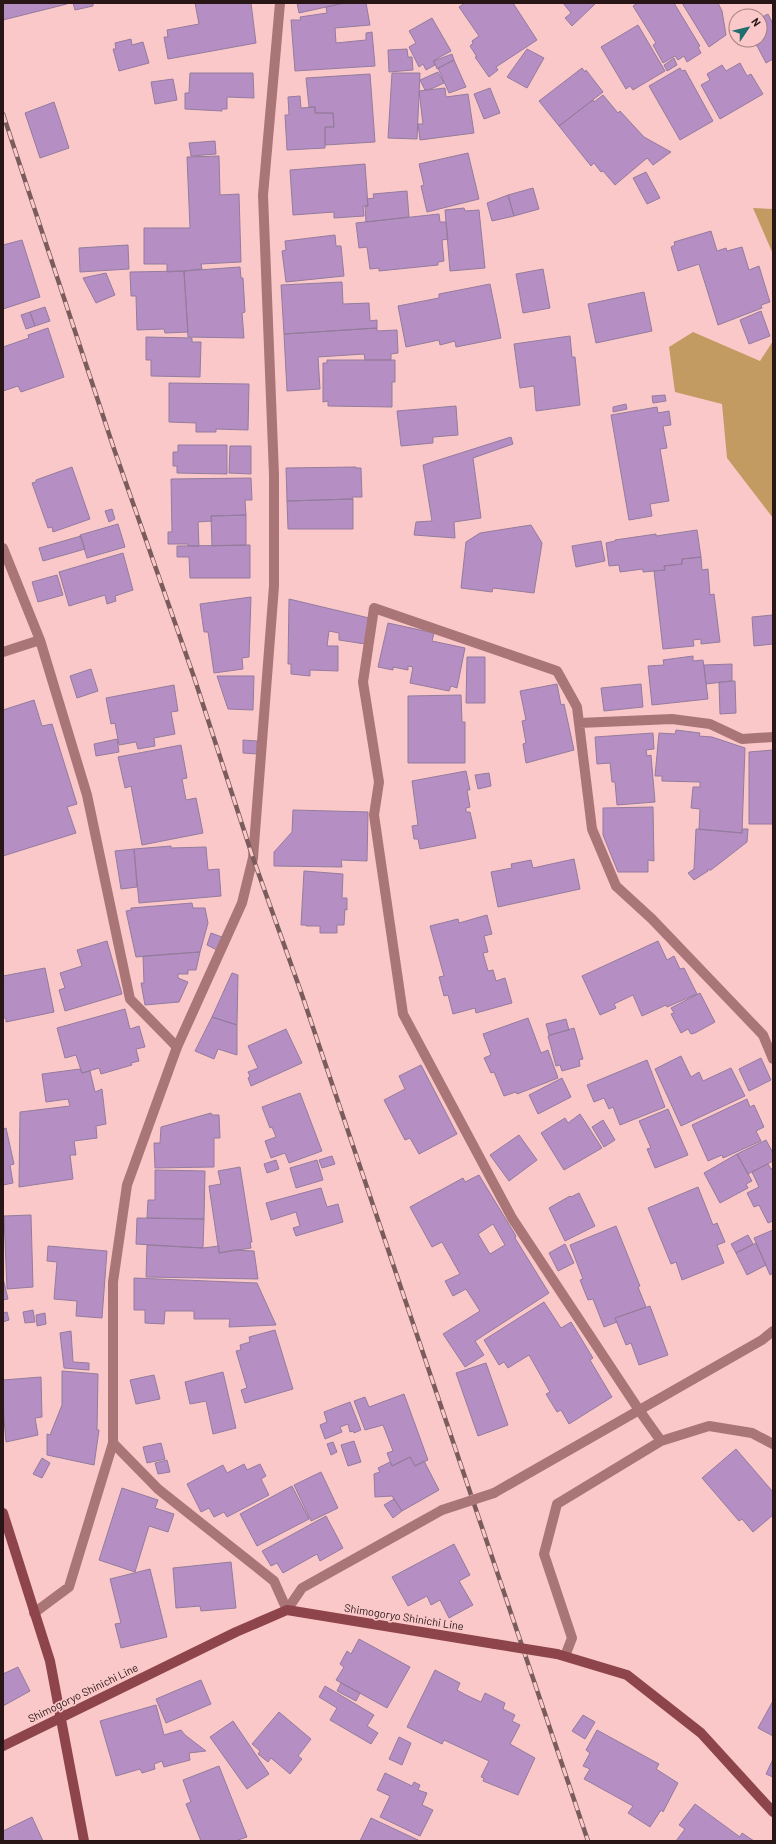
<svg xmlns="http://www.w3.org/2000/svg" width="776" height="1844" font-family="Barlow,sans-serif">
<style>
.forest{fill:#c29b62}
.building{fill:#b58ec4;stroke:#947c9d;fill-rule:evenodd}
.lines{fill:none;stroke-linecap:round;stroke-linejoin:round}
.street{stroke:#a97577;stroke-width:10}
.secondary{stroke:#8e444b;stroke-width:10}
.rail-casing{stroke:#7b5c5d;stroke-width:4.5}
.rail{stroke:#fac8c9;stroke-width:3;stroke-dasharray:9;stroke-linecap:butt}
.street-bridge{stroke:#a97577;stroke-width:10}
.secondary-bridge{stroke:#8e444b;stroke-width:10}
.labels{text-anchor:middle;stroke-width:3.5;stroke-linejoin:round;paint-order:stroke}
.street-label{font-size:11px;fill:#281617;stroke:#fac8c9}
</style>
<rect width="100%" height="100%" fill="#fac8c9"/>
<path class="forest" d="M753 208 773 209V254Z
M693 332 760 361 773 341V518L727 458 722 404 675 392 669 347Z"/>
<path class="building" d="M3 3H66L67 4 3 20Z
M73 3H93V6L75 10Z
M195 3H251L256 43 168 59 164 37H168L167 30 199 24Z
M297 3H344L299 13Z
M344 3H366L370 25 335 28 336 43 366 40V33L372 32 375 66 295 71 291 20H301L300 17 327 13 326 7Z
M465 3H513L537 40 496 67 498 70 489 77 475 57H477L470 46 473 43 472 41 479 36 459 7Z
M563 3H596L572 26 565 18 571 13Z
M638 3H674L700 46 698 47 701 53 687 62 684 56 678 60 675 56 663 63 653 45 656 43 633 6Z
M682 3H718L722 11 726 35 709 47Z
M768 14 773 24V59L766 63 754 40H760V18Z
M432 18 451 51 433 61 435 65 426 70 423 64 419 67 409 47 416 43 409 31Z
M638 25 665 71 633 90 630 86 626 89 601 47Z
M131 39 132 45 143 42 149 63 119 71 113 49H116L115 43Z
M407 49 408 57H412L413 70 389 72 388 50Z
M527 49 544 58 527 88 507 77Z
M452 54 454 60 437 69 434 61Z
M674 58 677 65 667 71 664 65Z
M454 60 466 87 449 93 438 68Z
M740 63 747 76 751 74 763 94 720 119 701 85 710 80 707 74 722 65 726 71Z
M582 68 585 72 586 70 603 92 559 126 539 101Z
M680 68 682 71 685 70 713 121 680 140 649 86Z
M438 72 444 83 431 89 425 90 420 80Z
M190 73H253L254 98 227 97V109H222V111L185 109V93H189Z
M392 73H420L417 139 388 138Z
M370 74 375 142 325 145V127H334L333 113H315V107H309L306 78Z
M173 79 177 100 155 104 151 82Z
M445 88 446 97 468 94 474 133 420 140 418 124H423L419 91Z
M490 88 500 113 484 119 474 94Z
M603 95 618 113 620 111 644 137 671 152 653 165 647 158 615 185 603 171 601 172 594 163 591 166 559 126 593 100 594 102Z
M300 96 301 108 315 107V113H333L334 127H325V148L287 150 285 115H289L288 97Z
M54 102 69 148 40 158 25 113Z
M215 141 216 154 191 156 189 143Z
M468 153 479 199 427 212 421 186 424 185 419 164Z
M219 156 220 195 239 194 241 262 201 264 202 269 184 271 167 272V264H144V228H190L187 157Z
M365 164 368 206H363L364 216 334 218V212L293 215 290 170Z
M646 172 660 198 647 204 633 178Z
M533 188 539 209 514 216 508 195Z
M407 191 409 217 366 222 365 206H368L367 199 374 198 373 194Z
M508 195 514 216 492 221 487 203Z
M464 208 465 211 479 210 485 268 450 271 445 210Z
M439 214 440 222H446L448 239 442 240 444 261 438 262V265L379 271V268L370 269 367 247 359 248 356 223Z
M711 231 717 251 726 248 727 251 742 247 749 270 759 266 770 302 761 305 762 308 718 325 699 264 678 271 671 247 675 245 674 242Z
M335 235 336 246H341L344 276 286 282 282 251 286 250 285 241Z
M22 240 40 297 3 309V245Z
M128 245 129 269 80 272 79 248Z
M240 267 241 278H243L245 312 242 313 244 338 188 337 184 271Z
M543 269 550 308 523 313 516 274Z
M184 271 188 332 165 333 164 329 137 330 136 296H131L130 272Z
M106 273 115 295 96 303 83 278Z
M342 282 343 304 369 303 370 321 377 320V328L284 334 281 285Z
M490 284 501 338 456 347 455 341 440 345 439 340 406 347 398 306 439 298V294Z
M644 292 652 331 596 343 588 304Z
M45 307 50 321 35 326 30 312Z
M761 311 770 336 749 344 740 320Z
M30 312 35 326 26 329 21 315Z
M48 328 64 377 21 392 18 386 3 391V347L29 338 28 335Z
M377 328V331L397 330 398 353 391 354V360H365L364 354 318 357 320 389 287 391 284 334Z
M570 336 572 357H575L580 405 536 411 534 386 520 388 514 344Z
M146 337 192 338V342H201L200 377 151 376V360H146Z
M327 360H395V382H392V407L328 406V401L323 402V363H327Z
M169 383 249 384 248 430 216 429V432H196V423L169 422Z
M665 395 666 401 653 403 652 396Z
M626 404 627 409 613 412V407Z
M456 406 458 435 433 437V443L401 446 397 411Z
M657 407 658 413 669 411 671 425 663 426 667 448 660 449 669 501 650 504 652 516 629 520 611 415Z
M511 437 513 444 473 458 481 518 454 522 455 538 414 535 416 522 432 521 423 465Z
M178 445H227V474L177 473V466H173V452H178Z
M230 446H251V474L229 473Z
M72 467 90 519 53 532 52 527 48 528 32 483 36 482V480Z
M356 467V468H361L362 497H352L353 499 287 501 286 468Z
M251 478 252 500H245L246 515 211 516 212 521 198 522 199 546H188V544H168V532H172L171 479Z
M353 499V529H288L287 501Z
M112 509 115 519 109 522 105 511Z
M246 515V545L212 546 211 516Z
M118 524 125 547 87 558 80 535Z
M531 525 542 543 534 593 493 588 492 592 461 588 466 542 480 533Z
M697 530 701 557 682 559V564L664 566 665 570 643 572V569L620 572 619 565 609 566 606 543 615 541V540L656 534V536Z
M81 536 85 549 43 561 39 548Z
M601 541 605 561 576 567 572 546Z
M250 545V578H190L189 557H177V546Z
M123 553 133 590 115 596 116 601 107 604 105 595 69 606 59 572Z
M701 557 702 570 708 569 710 595 714 594 720 642 701 644V639L693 640 694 646 663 649 654 571 665 570 664 566 682 564V559Z
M57 575 63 595 38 602 32 582Z
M251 597 249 657 242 658 243 669 214 673 208 632H204L200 604Z
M289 599 369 618 365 644 339 640V633L329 631 327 646H338V671L310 670V676L291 674V664H288Z
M773 615V644L754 646 752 617Z
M388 623 434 633 432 641 465 648 457 688 451 686 449 691 410 683 413 667 408 666V670L393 667V670L378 667Z
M693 656V661L703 660 708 699 652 705 648 666 664 665 663 660Z
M467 657H485V703H466Z
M732 664V681L706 684 704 665Z
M91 669 98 691 77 698 70 676Z
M217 676H254L253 710 228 709Z
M732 681H735L736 713 720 714 719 682Z
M557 684 561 705 564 704 574 750 526 763 523 744 526 743 522 721 526 720 520 691Z
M641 684 643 707 604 711 601 688Z
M174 685 178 711 171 712 175 734 154 738 155 746 138 749 136 742 119 745 115 723 111 724 106 698Z
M461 695 462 722H465V763H408V696Z
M34 700 42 726 52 724 77 804 67 807 76 833 3 856V710Z
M676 730 700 733 699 736 712 737 745 748 742 833 699 829 700 809 691 808 693 787H700V782L662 781V776H655L659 733 675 734Z
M653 733 654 749 646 750 647 756 651 755 655 802 617 805 615 782H612L610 763 597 764 595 737Z
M117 739 119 752 96 756 94 744Z
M243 740 257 741V754L243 753Z
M181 745 187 778 182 779 186 800 196 798 203 833 142 845 131 786 125 788 118 757Z
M773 750V824H749V752Z
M466 771 470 790H467L470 807 466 808V812H470L476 838 420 849 418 839H414L412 826 418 825 412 781Z
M489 773 491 786 478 789 475 775Z
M653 807 654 861 648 860V872H618L603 835V808Z
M293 810 368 812 367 861 341 860 342 867 274 866V852L292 832Z
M696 829 742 833V829H748L747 842 711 870H707L708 871 694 880 688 873 694 869Z
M171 846V848L206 847 208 870 219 869 221 896 139 903 134 849Z
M134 849 137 887 121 889 115 851Z
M574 859 580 889 498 907 491 872 512 868 511 864 531 860 533 868Z
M304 871 343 874 342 898H347V910L345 909 344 925H337V933H320V926H306V925H301Z
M192 903 193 908H205L208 923 200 952 136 957 126 911 131 910V908Z
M487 915 492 934 484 936 488 952 483 953 488 971 493 970 496 981 505 978 512 1003 476 1013 475 1008 453 1014 448 995 444 996 439 977 444 976 430 926 458 919 459 923Z
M211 933 222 937 217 950 207 945Z
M107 941 122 994 65 1011 59 990 65 988 60 973 82 966 77 950Z
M658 941 667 960 674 956 680 969 684 968 697 994 667 1007 666 1005 642 1016 633 995 614 1004 616 1008 600 1015 582 976Z
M200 952 196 970H188V974H178V978L188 982 179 1002 145 1005 141 983H144L143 956Z
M45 968 54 1012 6 1022V1018H3V976Z
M232 973 238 975 237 1025 212 1017Z
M700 993 715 1022 695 1033 691 1034 688 1029 681 1033 671 1014 674 1013 671 1008Z
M125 1009 130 1029 139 1026 145 1047 136 1049 139 1061 131 1063 132 1065 101 1074 99 1068 82 1073 76 1055 65 1058 57 1028Z
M212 1017 237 1025V1055L218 1049 214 1059 195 1051Z
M528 1018 541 1053 548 1050 558 1078 517 1094 516 1092 504 1096 494 1072 491 1073 484 1058 491 1055 483 1034Z
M566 1019 569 1030 549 1035 546 1024Z
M574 1028 583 1059 579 1060 580 1066 562 1071 560 1065 556 1066 548 1036Z
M286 1029 302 1063 251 1086 248 1078 250 1076 248 1072 258 1068 248 1046Z
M681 1056 691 1077 699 1072 703 1081 731 1068 745 1096 681 1126 655 1069Z
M761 1058 771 1080 749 1091 739 1069Z
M647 1060 665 1107 620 1125 613 1107 609 1109 604 1098 594 1102 587 1085Z
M421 1065 457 1134 419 1154 410 1138 405 1140 384 1100 405 1089 399 1076Z
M80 1069 82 1073 90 1071 95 1092 102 1089 106 1124 96 1126 97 1138 74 1141 76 1155H70L73 1179 19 1187 20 1112 70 1106 68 1099 46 1102 42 1074Z
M562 1078 571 1097 538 1114 529 1095Z
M300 1093 322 1151 289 1163 285 1153 271 1158 265 1141 276 1137 272 1127 270 1128 262 1107Z
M747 1099 750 1107 754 1105 764 1127 756 1131 761 1141 723 1158 722 1155 708 1161 692 1125Z
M668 1109 688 1155 655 1168 647 1149 651 1148 639 1121Z
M211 1113 212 1115H219L220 1138H214V1167L155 1168 154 1143H160L161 1127Z
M580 1114 602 1148 564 1170 541 1133 565 1118 568 1123Z
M603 1120 615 1140 604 1147 592 1127Z
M6 1128 14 1164 10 1165 13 1183 3 1185V1129Z
M519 1135 537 1160 509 1181 490 1155Z
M766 1140 773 1153V1161L748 1174 737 1154Z
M737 1154 752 1181 746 1184 748 1188 720 1203 704 1173Z
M332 1156 335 1164 322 1168 319 1160Z
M276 1160 279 1169 267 1173 264 1164Z
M317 1160 323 1180 296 1188 290 1168Z
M768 1164 771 1169 773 1168V1221L768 1223 759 1205 754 1207 747 1193 759 1187 752 1172Z
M240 1167 252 1242H250L251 1248 219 1253 209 1186 221 1184 218 1171Z
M155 1170 205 1171 204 1219 147 1218 148 1200H155Z
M479 1175 516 1236 515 1238 549 1293 475 1341 484 1355 465 1367 443 1334 480 1311 466 1289 453 1296 445 1281 460 1274 442 1242 432 1247 410 1207 463 1178 465 1182ZM493 1224 505 1245 490 1254 478 1234Z
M698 1187 713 1225 717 1223 725 1242 717 1245 724 1263 682 1280 676 1262 671 1264 648 1208Z
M321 1188 327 1207 338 1204 343 1222 296 1236 293 1228 300 1226 296 1212 271 1220 266 1203Z
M579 1193 595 1226 565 1241 549 1208 570 1196 571 1197Z
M31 1215 33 1287 7 1289 4 1216Z
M137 1218 204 1219 203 1248 136 1244Z
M616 1226 640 1286 638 1287 646 1307 615 1318 617 1322 604 1327 593 1299 588 1300 580 1280 583 1279 570 1245Z
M773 1230V1273L770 1275 754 1238Z
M748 1235 753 1244 736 1253 731 1244Z
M756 1243 766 1265 747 1275 736 1253Z
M565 1244 574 1263 558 1271 549 1253Z
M147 1245 203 1248 219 1246V1253L234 1250 254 1251 258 1279 146 1277Z
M48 1246 107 1251 102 1318 76 1316 77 1301 54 1299 57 1262 47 1261Z
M3 1278 8 1299 3 1300Z
M134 1278 257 1283 276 1325 229 1327 230 1319H194V1311H165L164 1324 145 1323V1310H134Z
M544 1302 561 1328 571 1322 593 1358 590 1360 612 1397 569 1424 561 1410 557 1412 546 1394 550 1392 529 1355 508 1368 504 1362 499 1365 484 1340Z
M650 1306 668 1355 639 1365 631 1343 626 1345 615 1318Z
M33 1310 35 1322 25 1323 23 1312Z
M7 1312 9 1320 3 1322V1313Z
M45 1313 46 1324 37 1326 36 1315Z
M275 1330 293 1389 245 1403 241 1390 247 1388 236 1351 241 1350 240 1345 250 1342 249 1337Z
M71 1331 73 1362 89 1363V1370L64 1368 60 1333Z
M486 1363 508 1425 478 1436 456 1373Z
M62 1371 98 1374 97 1430H99L94 1465 47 1455V1434L50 1435 62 1405Z
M223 1372 236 1428 213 1434 206 1401 190 1404 185 1382Z
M154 1375 160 1399 136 1404 130 1380Z
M41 1377 42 1417 35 1418 38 1435 6 1442 3 1407V1380Z
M404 1394 428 1460 415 1466 410 1457 392 1466 387 1453 393 1451 383 1425 365 1430 354 1401 365 1397 369 1407Z
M350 1402 361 1430 354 1433 353 1431 350 1432 348 1424 340 1427 342 1432 325 1439 320 1425 327 1422 324 1412Z
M354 1441 361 1462 348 1466 341 1445Z
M333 1442 337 1452 331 1455 327 1444Z
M161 1443 165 1459 147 1463 143 1447Z
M736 1449 773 1492V1515L753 1532 742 1519 739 1521 702 1478Z
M410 1457 415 1466 424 1461 439 1490 402 1511 392 1496 375 1497 374 1474 380 1472 378 1468 390 1462 392 1466Z
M42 1458 50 1463 42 1478 33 1474Z
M167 1460 170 1472 158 1474 155 1463Z
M244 1464 247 1470 260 1464 266 1476 261 1479 269 1495 227 1517 224 1512 214 1517 209 1508 201 1512 187 1484 223 1465 227 1473Z
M321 1472 338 1508 311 1521 294 1485Z
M292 1486 309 1519 257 1546 240 1514Z
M122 1488 158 1500 155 1508 174 1514 168 1532 149 1526 135 1572 99 1560Z
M394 1499 402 1511 393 1518 384 1505Z
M326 1516 343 1548 320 1561 317 1554 283 1573 277 1563 271 1566 262 1551Z
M454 1544 470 1575 459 1581 473 1605 449 1618 440 1600 431 1605 427 1596 408 1606 392 1577Z
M231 1562 236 1608 201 1611 200 1606 176 1608 173 1568Z
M150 1569 167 1637 121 1648 115 1624 121 1623 110 1579Z
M359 1639 410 1667 387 1708 336 1680 344 1667 340 1664 347 1651 351 1654Z
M18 1667 30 1691 3 1706V1674Z
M435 1670 460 1683 457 1690 466 1695 481 1702 485 1693 505 1703 503 1709 515 1715 512 1721 520 1725 510 1744 535 1758 518 1795 483 1781 484 1778 481 1777 489 1761 444 1740 442 1744 407 1727Z
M201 1680 211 1704 166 1723 156 1699Z
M341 1683 360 1693 356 1701 337 1691Z
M325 1686 374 1715 367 1726 378 1733 371 1744 330 1720 337 1708 319 1697Z
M773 1701V1736L758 1728Z
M156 1705 164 1735 181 1730 185 1735 206 1751 189 1753 190 1760 164 1767 162 1761 154 1764 155 1769 142 1773 140 1769 116 1776 100 1721Z
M279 1712 311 1739 298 1756 302 1759 290 1774 271 1758 268 1762 258 1754 260 1751 252 1744Z
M583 1715 595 1722 585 1739 572 1731Z
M233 1721 269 1774 247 1789 210 1737Z
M597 1730 659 1764 656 1769 678 1783 663 1812 661 1810 650 1827 628 1813 633 1806 584 1779 590 1769 583 1766 590 1753 586 1750Z
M399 1737 411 1743 402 1765 389 1759Z
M773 1759V1777L766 1774Z
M219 1766 247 1837 235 1841H201L186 1804 191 1802 183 1780Z
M385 1773 412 1786 414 1782 420 1785 418 1790 427 1793 422 1805 433 1810 420 1836 380 1817 390 1796 377 1790Z
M695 1804 740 1837 742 1833 754 1841H676L685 1829 679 1825Z
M32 1817 43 1841H3V1831Z
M371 1818 420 1841H360Z"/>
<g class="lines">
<path class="street" d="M3 548 40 640 87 795 130 999 177 1047
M3 652 40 640
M579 723 672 719 710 724 742 739 773 737
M661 1441 639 1410 512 1218 403 1014 374 815 379 782 363 682 374 608 557 671 577 707 592 829 616 886 652 919 763 1035 773 1059
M113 1443 158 1489 274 1581 287 1610
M494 1493 762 1340 773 1331
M287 1610 302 1588 442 1510
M34 1613 69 1587 113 1443V1282L127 1185 177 1047 242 903 253 858 274 586V475L263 195 280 3
M565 1656 572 1638 544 1554 557 1504 661 1441 709 1426 752 1433 773 1444"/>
<path class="secondary" d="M3 1513 50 1661 84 1841
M557 1654 627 1675 701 1733 773 1812
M3 1746 236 1632 287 1610 495 1644"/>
<g class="rail-casing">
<path id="rail" d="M3 114 114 449 194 677 253 858 301 992 588 1841"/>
</g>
<use href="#rail" class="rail"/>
<path class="street-bridge" d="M442 1510 494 1493"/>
<path class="secondary-bridge" d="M495 1644 557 1654"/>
</g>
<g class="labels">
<g class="street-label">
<text transform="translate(404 1617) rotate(9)" y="4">Shimogoryo Shinichi Line</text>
<text transform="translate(83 1693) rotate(-26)" y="4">Shimogoryo Shinichi Line</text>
</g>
</g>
<rect width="776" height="1844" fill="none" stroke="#281617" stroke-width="8"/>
<g transform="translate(748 28) rotate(55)"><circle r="19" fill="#fac8c9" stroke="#a68182"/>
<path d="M0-3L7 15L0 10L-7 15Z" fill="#216d6e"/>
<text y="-6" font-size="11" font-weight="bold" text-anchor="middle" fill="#281617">N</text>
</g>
</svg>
